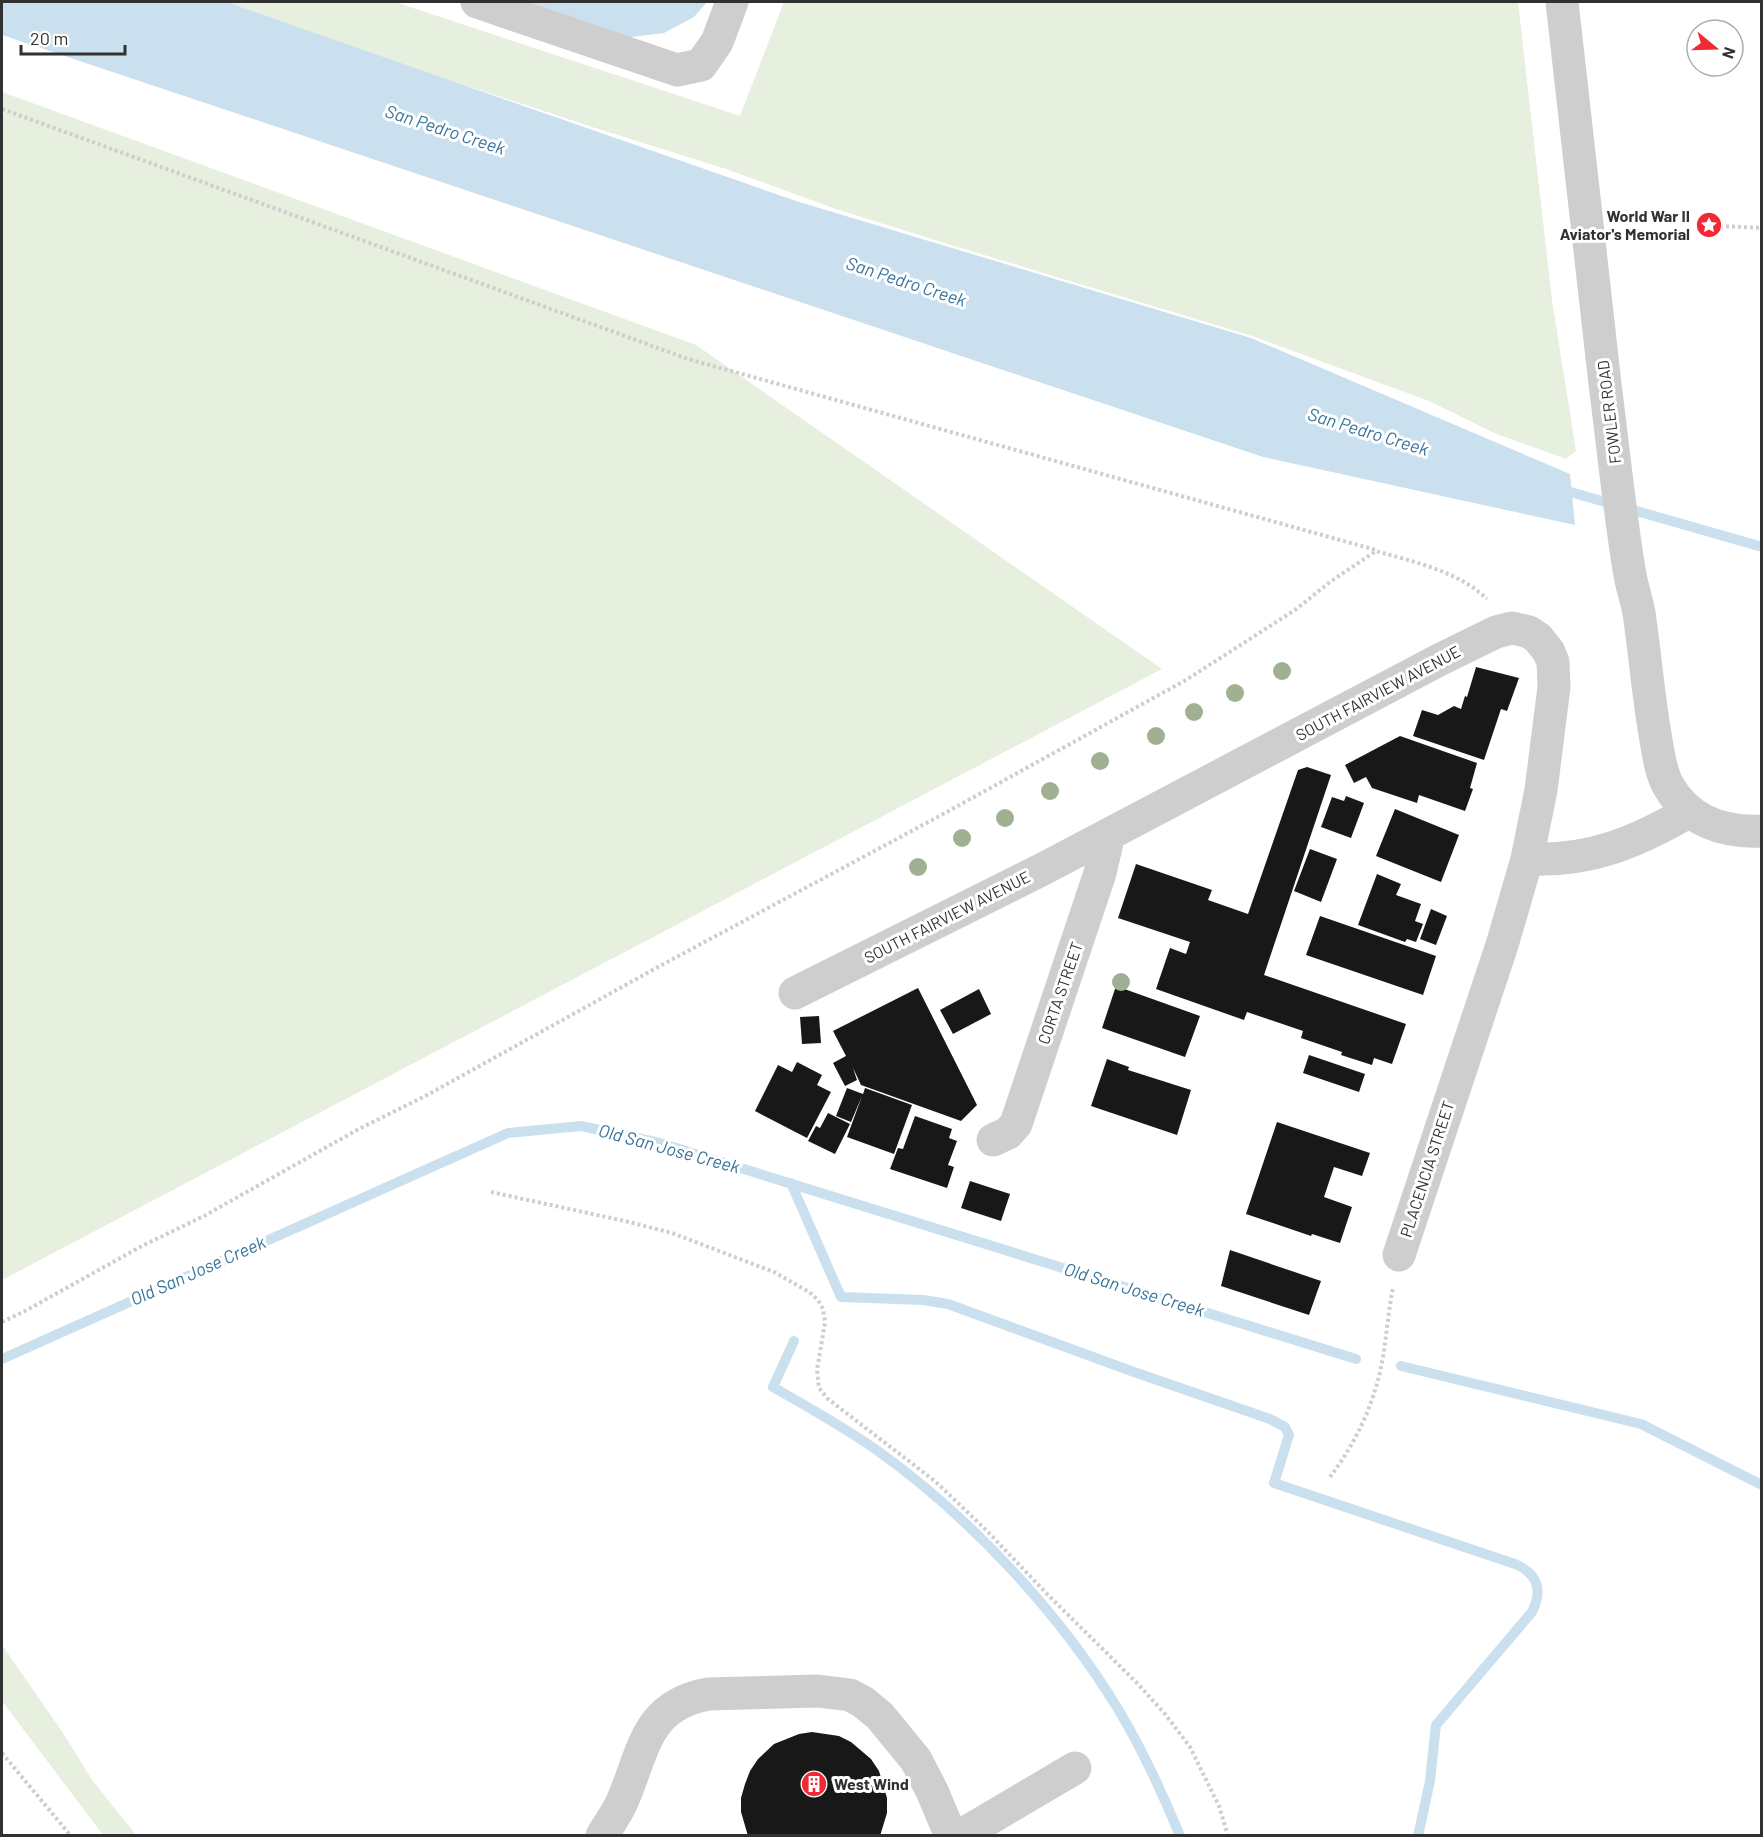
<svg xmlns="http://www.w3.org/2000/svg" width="1763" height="1837" font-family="Barlow,sans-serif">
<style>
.green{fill:#e7efde}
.water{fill:#cae0ef}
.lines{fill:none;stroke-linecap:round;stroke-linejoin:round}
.stream{stroke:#cae0ef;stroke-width:10}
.building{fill:#181818}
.path{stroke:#cecece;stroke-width:4;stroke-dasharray:3 3;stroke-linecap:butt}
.minor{stroke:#cecece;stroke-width:33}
.tree{fill:#a0b193}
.labels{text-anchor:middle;stroke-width:6;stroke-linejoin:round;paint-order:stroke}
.poi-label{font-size:16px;font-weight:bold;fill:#313131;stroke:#fff;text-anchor:end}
.street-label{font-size:16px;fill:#313131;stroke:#fff}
.water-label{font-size:18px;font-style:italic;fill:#37739b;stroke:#fff}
</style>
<rect width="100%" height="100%" fill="#fff"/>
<path class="green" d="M213 2H395L740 116 784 2H1518L1552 300 1576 451 1566 459 1494 433 1429 401 1252 336 941 242 833 208 726 169 592 127Z
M2 92 696 345 1162 669 2 1280Z
M2 1645 63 1733 92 1780 136 1835H103L2 1701Z"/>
<path class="water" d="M2 2H226L796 201 1251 338 1570 474 1575 525 1263 457 2 35Z
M508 2H707L694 17 664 33 624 38Z"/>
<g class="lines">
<path class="stream" d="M1560 489 1762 547
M791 1183 841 1297 923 1300 948 1304 1134 1372 1270 1419 1285 1427 1289 1435 1274 1483 1515 1564C1538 1574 1543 1590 1532 1612L1436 1725 1430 1781 1418 1836
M794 1341 773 1387C808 1407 844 1427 878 1451 970 1517 1059 1612 1118 1709 1142 1749 1162 1792 1180 1836
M2 1359 508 1133 581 1126 660 1143 1356 1359
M1401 1366 1641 1424 1762 1485"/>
</g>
<path class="building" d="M1476 667 1519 678 1507 711 1501 709 1484 760 1413 736 1422 710 1438 715 1454 706 1461 709 1465 696 1467 697Z
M1400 736 1477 763 1470 788 1473 789 1465 811 1419 795 1417 803 1372 788 1366 777 1354 783 1345 765Z
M1307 767 1331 775 1264 975 1406 1024 1392 1064 1374 1058 1372 1065 1341 1055 1342 1052 1301 1038 1303 1031 1247 1012 1244 1020 1156 989 1170 948 1186 954 1190 942 1118 918 1136 864 1212 890 1208 900 1248 914 1298 770Z
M1346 796 1364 803 1351 838 1321 827 1332 797 1344 801Z
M1395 809 1459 835 1441 882 1376 856Z
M1310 849 1337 859 1321 902 1294 891Z
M1377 874 1401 884 1396 895 1421 904 1415 921 1423 924 1416 942 1407 939 1405 942 1358 925Z
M1431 909 1447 916 1436 945 1420 939Z
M1320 916 1436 956 1423 995 1306 955Z
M1116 986 1200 1016 1185 1057 1102 1028Z
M918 988 977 1105 961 1121 861 1085 853 1068 857 1080 845 1086 833 1063 846 1056 833 1031Z
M979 989 991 1014 953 1034 940 1010Z
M819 1016 821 1043 802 1044 800 1017Z
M1309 1055 1365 1074 1359 1092 1303 1073Z
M1107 1059 1129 1067 1128 1070 1191 1090 1177 1135 1091 1106Z
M797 1062 822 1075 817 1085 831 1092 807 1138 755 1111 778 1065 792 1072Z
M847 1088 863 1094 865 1088 912 1105 894 1154 847 1137 862 1096 851 1122 836 1116Z
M828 1113 850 1124 835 1154 808 1141 816 1126 820 1128Z
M915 1116 952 1129 949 1138 957 1141 948 1165 954 1167 947 1188 890 1169 898 1148 903 1149Z
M1277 1122 1370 1153 1362 1176 1334 1167 1324 1197 1352 1207 1340 1243 1312 1234 1311 1236 1246 1214Z
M970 1181 1010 1194 1001 1221 961 1208Z
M1230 1250 1321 1281 1309 1315 1221 1286Z
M812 1732 839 1736 851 1742 871 1759 879 1771 887 1798V1813L880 1836H748L741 1812V1798L745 1784 750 1771 758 1759 774 1744 799 1734Z"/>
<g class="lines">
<path class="path" d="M2 109 688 359 1376 550
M1700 225a10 10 0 1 1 20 0a10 10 0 1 1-20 0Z
M1720 226 1762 228
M491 1192 625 1221 672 1233 774 1272 809 1292 818 1300 823 1309 825 1322 817 1370 819 1388 828 1399 936 1482 986 1530 1049 1596 1138 1684 1165 1714 1190 1747 1219 1806 1228 1836
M2 1322 25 1311 142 1246 204 1216 357 1130 429 1094 658 967 934 819 1186 680 1295 610 1330 582 1376 551C1414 562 1458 571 1487 599
M1330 1477C1352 1448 1370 1413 1379 1376 1386 1348 1387 1318 1393 1288
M2 1753 71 1836"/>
<path class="minor" d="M477 2 677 70 701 65 717 42 732 2
M1562 2C1577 129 1590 257 1605 384 1613 446 1619 508 1629 569 1631 584 1636 598 1639 613 1645 653 1648 694 1655 734 1658 751 1660 772 1669 787 1689 821 1723 833 1762 831
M1527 859C1590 862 1637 842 1690 811
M795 993 1043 869 1439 660 1496 632 1512 628 1521 630 1529 632 1538 638 1549 652 1553 662 1554 687 1541 790 1527 859 1502 945 1399 1255
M993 1140 1008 1133 1016 1124 1100 873 1109 834
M602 1836C608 1825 616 1815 621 1804 644 1754 643 1706 708 1694L818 1691 850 1695 863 1702 880 1716 916 1760 932 1791 951 1836
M960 1836 1075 1768"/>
</g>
<g class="tree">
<circle cx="1282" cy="671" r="9"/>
<circle cx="1235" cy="693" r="9"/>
<circle cx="1194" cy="712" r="9"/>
<circle cx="1156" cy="736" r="9"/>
<circle cx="1100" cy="761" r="9"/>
<circle cx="1050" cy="791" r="9"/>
<circle cx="1005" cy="818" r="9"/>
<circle cx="962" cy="838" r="9"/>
<circle cx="918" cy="867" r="9"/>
<circle cx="1121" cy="982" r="9"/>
</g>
<defs>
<g id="sight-disc" transform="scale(1.35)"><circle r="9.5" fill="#f32835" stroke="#fff"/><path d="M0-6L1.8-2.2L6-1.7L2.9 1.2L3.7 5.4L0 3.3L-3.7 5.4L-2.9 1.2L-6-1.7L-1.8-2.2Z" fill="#fff"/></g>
<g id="building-disc" transform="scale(1.35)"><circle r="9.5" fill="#f32835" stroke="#fff"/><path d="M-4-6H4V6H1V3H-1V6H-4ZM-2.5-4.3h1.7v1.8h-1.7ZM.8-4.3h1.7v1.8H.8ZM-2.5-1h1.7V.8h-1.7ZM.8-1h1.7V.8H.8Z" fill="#fff"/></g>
</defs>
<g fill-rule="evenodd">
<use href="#sight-disc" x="1709" y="225"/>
<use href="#building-disc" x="814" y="1784"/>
</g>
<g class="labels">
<g class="poi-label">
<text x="1690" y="222">World War II<tspan x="1690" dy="18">Aviator's Memorial</tspan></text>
<text x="834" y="1790" text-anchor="start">West Wind</text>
</g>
<g class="street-label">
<text transform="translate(1609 412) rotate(-97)" y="6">FOWLER ROAD</text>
<text transform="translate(1378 693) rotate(-28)" y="6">SOUTH FAIRVIEW AVENUE</text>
<text transform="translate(947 917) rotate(-27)" y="6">SOUTH FAIRVIEW AVENUE</text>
<text transform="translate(1060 993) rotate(-71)" y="6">CORTA STREET</text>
<text transform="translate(1427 1169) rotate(-72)" y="6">PLACENCIA STREET</text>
</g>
<g class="water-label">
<text transform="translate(445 130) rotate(18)" y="6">San Pedro Creek</text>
<text transform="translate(906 282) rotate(18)" y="6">San Pedro Creek</text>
<text transform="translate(1368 432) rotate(17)" y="6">San Pedro Creek</text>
<text transform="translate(669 1149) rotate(15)" y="6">Old San Jose Creek</text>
<text transform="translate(198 1271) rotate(-24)" y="6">Old San Jose Creek</text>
<text transform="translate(1134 1290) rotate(17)" y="6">Old San Jose Creek</text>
</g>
</g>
<rect width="1763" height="1837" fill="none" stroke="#313131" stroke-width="6"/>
<g transform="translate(1715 48) rotate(109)"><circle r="28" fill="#ffffff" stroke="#adadad" stroke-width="1.5"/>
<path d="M0-4.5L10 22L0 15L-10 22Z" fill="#f32835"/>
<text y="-9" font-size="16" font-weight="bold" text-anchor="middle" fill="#313131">N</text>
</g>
<path d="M21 45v9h104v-9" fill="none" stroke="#313131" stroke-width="3"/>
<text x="30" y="45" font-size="18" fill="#313131" stroke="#ffffff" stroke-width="4.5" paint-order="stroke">20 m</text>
</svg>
